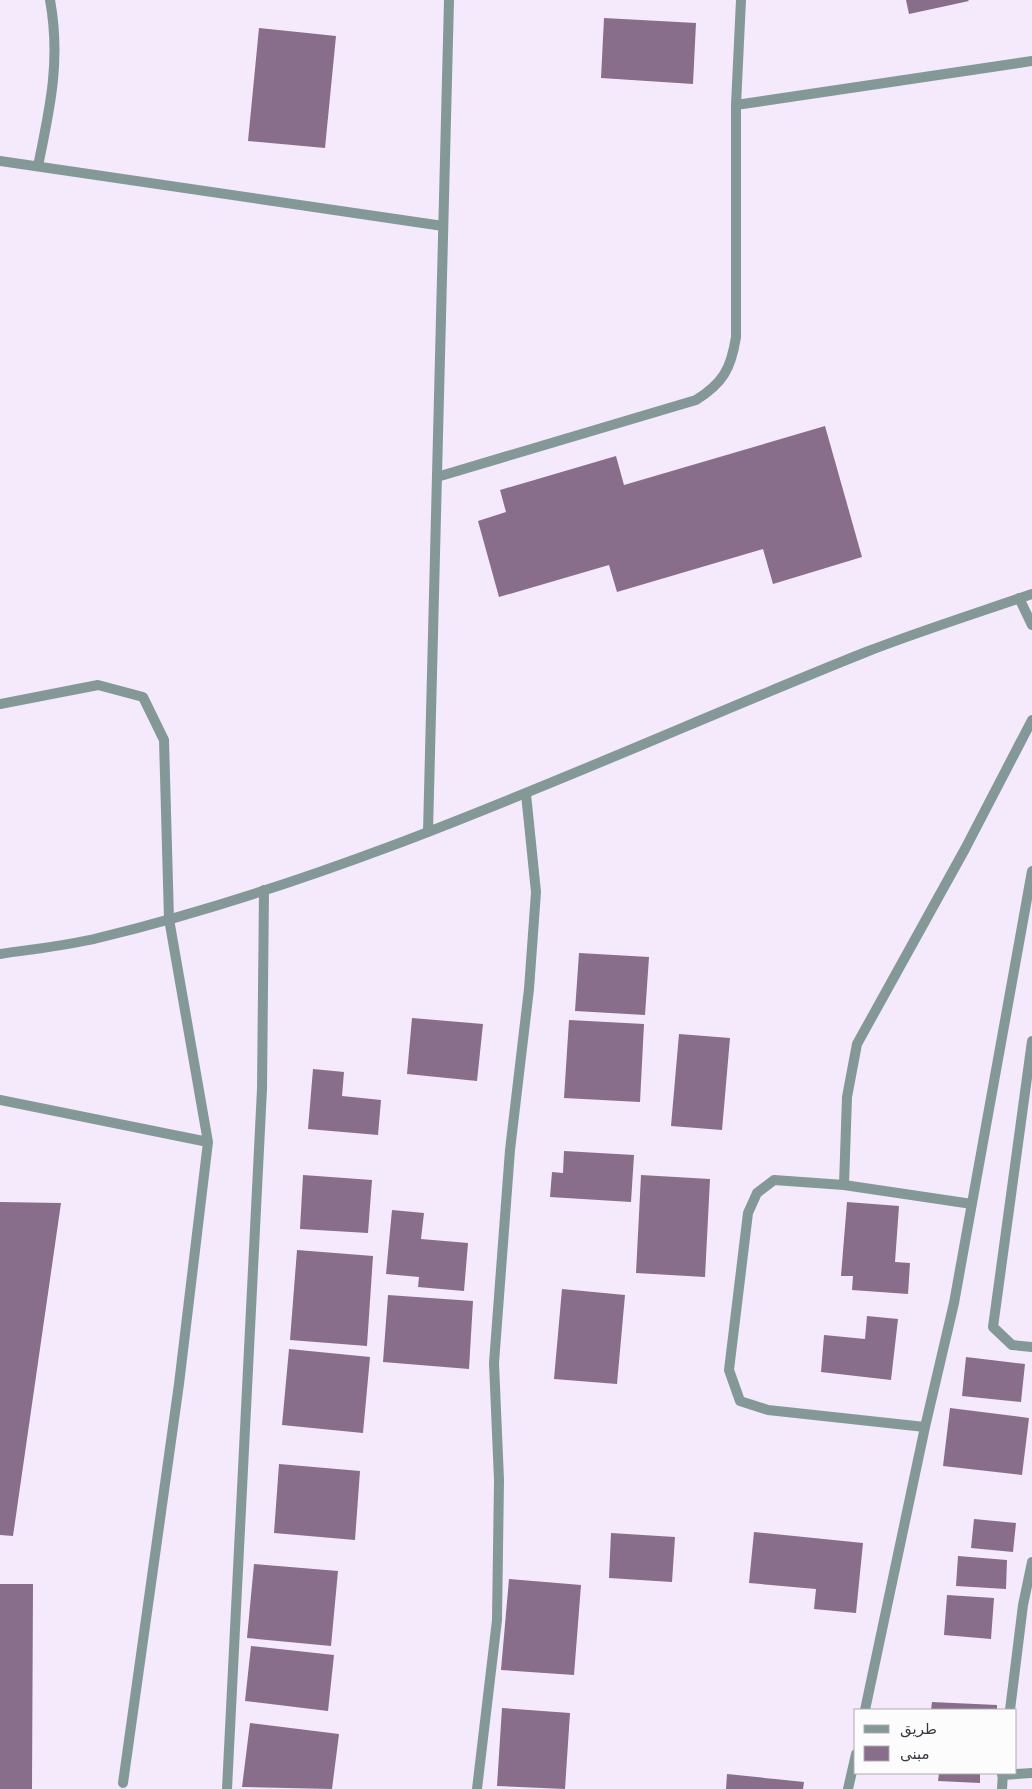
<svg xmlns="http://www.w3.org/2000/svg" width="1032" height="1789" font-family="'DejaVu Sans','Noto Naskh Arabic',sans-serif">
<style>
.building{fill:#886e8a}
.lines{fill:none;stroke-linecap:round;stroke-linejoin:round}
.service{stroke:#849898;stroke-width:10}
.minor{stroke:#849898;stroke-width:10}
.tertiary{stroke:#849898;stroke-width:10}
</style>
<rect width="100%" height="100%" fill="#f5eafb"/>
<path class="building" d="M906 0H968L969 1 909 14Z
M604 18 696 23 693 84 601 78Z
M259 28 336 36 325 148 248 141Z
M825 426 862 557 773 584 763 549 617 592 609 565 499 597 478 521 506 512 500 490 616 456 624 485Z
M579 953 649 957 645 1015 575 1011Z
M412 1018 483 1024 477 1081 407 1074Z
M569 1020 644 1024 640 1102 564 1098Z
M679 1034 730 1038 722 1130 671 1126Z
M313 1069 344 1072 342 1096 381 1100 378 1135 308 1129Z
M564 1151 634 1155 631 1202 550 1197 552 1172 563 1173Z
M303 1175 372 1180 368 1233 300 1229Z
M641 1175 710 1179 705 1277 636 1273Z
M0 1202 61 1203 13 1536 0 1535Z
M847 1202 899 1206 895 1262 910 1263 908 1294 852 1290 853 1276H841Z
M392 1210 424 1213 421 1239 468 1243 464 1291 418 1287 419 1277 386 1274Z
M297 1250 373 1256 367 1346 290 1340Z
M562 1289 625 1295 617 1384 554 1379Z
M388 1295 473 1301 469 1369 383 1362Z
M867 1316 898 1319 891 1380 821 1372 824 1335 865 1339Z
M289 1349 370 1357 363 1433 282 1425Z
M966 1357 1025 1364 1021 1402 962 1396Z
M950 1408 1029 1418 1022 1475 943 1466Z
M279 1464 360 1471 355 1540 274 1533Z
M974 1519 1016 1523 1013 1552 971 1548Z
M754 1532 863 1543 856 1613 814 1609 816 1589 749 1583Z
M611 1533 675 1537 672 1582 609 1578Z
M958 1556 1007 1560 1006 1589 956 1586Z
M254 1564 338 1571 331 1646 247 1638Z
M509 1579 581 1585 574 1675 501 1670Z
M0 1584H33L32 1789H0Z
M947 1595 994 1598 991 1639 944 1635Z
M251 1646 334 1655 328 1711 245 1701Z
M932 1702 997 1705V1710H931Z
M502 1708 570 1713 565 1789 497 1786Z
M250 1723 339 1734 332 1789 242 1787Z
M939 1773H980V1783L938 1781Z
M727 1774 804 1782 803 1789H726Z"/>
<g class="lines">
<path class="service" d="M0 704 98 685 143 697 164 740 169 919 208 1142 179 1384 123 1783
M0 1100 208 1142"/>
<path class="minor" d="M736 105 1032 61
M0 161 443 226
M38 166C50 108 61 60 50 0
M437 477 696 400C723 383 731 369 736 337V105L741 0
M1019 598 1032 625
M428 832 449 0
M1032 1041 993 1327 1012 1345 1032 1347
M844 1185 847 1097 857 1044 965 849 1032 720
M925 1427 768 1410 740 1401 729 1370 748 1213 757 1193 774 1180 844 1185 972 1204
M865 1710 925 1427 954 1303 1032 871
M1010 1710 1023 1605 1032 1562
M1002 1775 1032 1773
M227 1789 262 1089 264 890
M477 1789 497 1620 499 1480 494 1363 510 1150 529 989 536 892 526 794
M848 1789 856 1754
M1002 1789 1003 1773"/>
<path class="tertiary" d="M0 954C32 949 66 946 98 938 364 874 613 753 866 652 920 631 977 613 1032 594"/>
</g>
<rect x="854" y="1709" width="162" height="65" fill="#fcfcfc" stroke="#afacb1"/>
<rect x="864" y="1725" width="25" height="8" fill="#849898" stroke="#afacb1"/>
<text x="900" y="1734" font-size="15" fill="#3c3540">طريق</text>
<rect x="864" y="1746" width="25" height="15" fill="#886e8a" stroke="#afacb1"/>
<text x="900" y="1759" font-size="15" fill="#3c3540">مبنى</text>
</svg>
